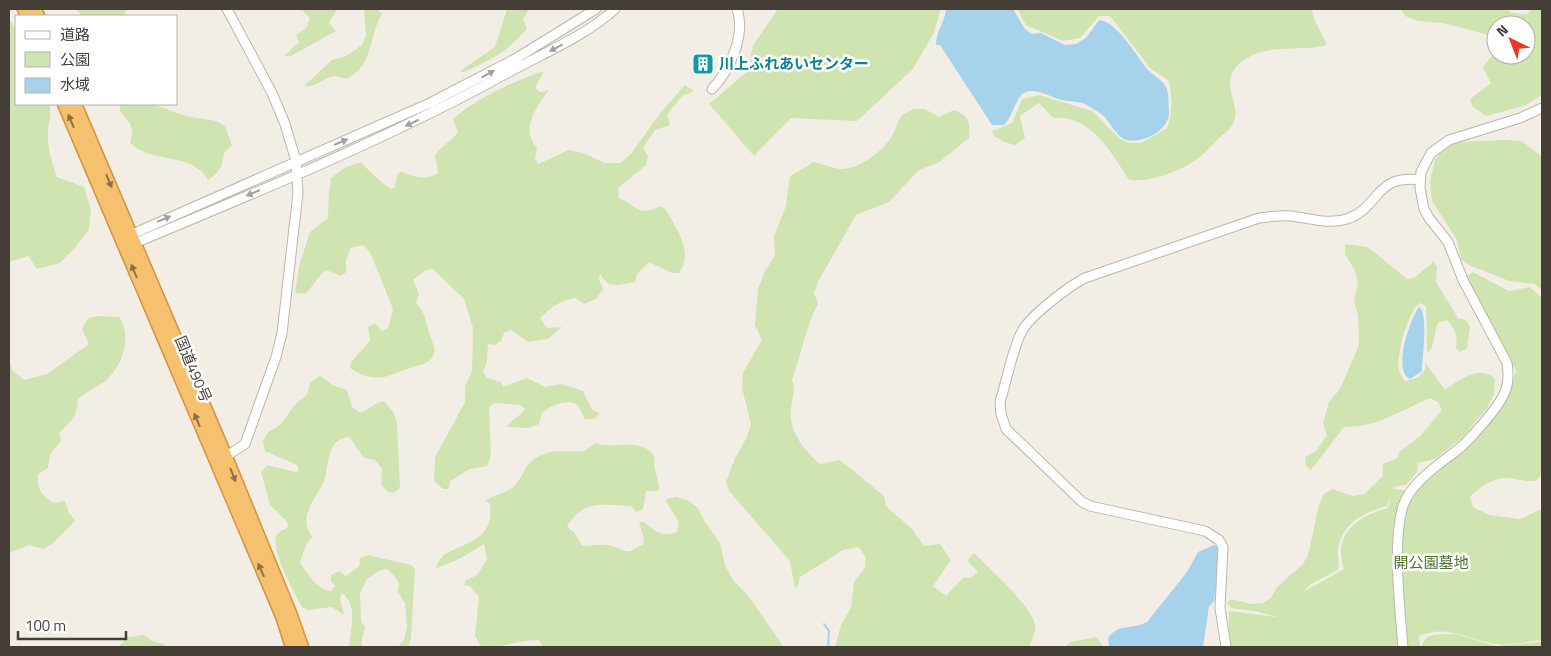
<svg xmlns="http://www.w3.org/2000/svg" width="1551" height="656" font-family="'Titillium Web','Noto Sans JP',sans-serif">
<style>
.green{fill:#d0e4b1;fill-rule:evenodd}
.water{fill:#a6d3eb}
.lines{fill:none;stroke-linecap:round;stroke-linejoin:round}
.stream{stroke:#a6d3eb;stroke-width:2}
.minor-casing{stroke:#bdb5aa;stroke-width:11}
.highway-casing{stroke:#d3943f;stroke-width:15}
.minor{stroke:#fff;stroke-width:9}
.highway{stroke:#f5c16f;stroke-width:12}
.oneway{fill:#a29e9a}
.oneway2{fill:#8b724d}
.labels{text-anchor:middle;stroke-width:5;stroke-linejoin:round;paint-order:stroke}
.culture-label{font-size:15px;font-weight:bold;fill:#0d838f;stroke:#fff;text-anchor:start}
.street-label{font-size:15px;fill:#443e36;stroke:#fff}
.park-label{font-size:15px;fill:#4b722d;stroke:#fff}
</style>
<rect width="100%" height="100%" fill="#f2eee6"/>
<path class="green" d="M75 9H127L123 16H83Z
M301 9H337L329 23 336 31 291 56H284L299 42 296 35 307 27 310 18Z
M364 9H377L382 14C368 37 374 67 346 79 324 69 322 89 304 86L332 60 346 56 362 45 366 36Z
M507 9H529L523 19 527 29C506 53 492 59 464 72L460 71 495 47Z
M778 9H941L934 32 913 69 857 121 791 118 754 156 709 104 748 71 753 45Z
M1017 9H1315L1312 11 1315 21 1327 45C1298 53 1265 41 1239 64 1219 83 1239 101 1235 118 1232 129 1227 131 1219 138 1212 145 1206 153 1197 159 1181 171 1149 183 1129 180 1112 153 1090 114 1053 118L1039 103 1020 116 1025 138 1015 145 1004 142 994 136 992 131 1012 123 1022 99 1039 95 1092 111 1120 139 1129 143H1141L1167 128C1173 112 1172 97 1169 81L1150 68 1110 16H1099L1080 38 1063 41 1026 25Z
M1404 9H1507L1512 13 1527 14 1531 9H1542V95L1524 106 1486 116 1472 106 1470 99 1491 83 1483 68 1494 52 1496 51V55H1526V25H1496V37L1443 23 1418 21 1405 16 1402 11Z
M9 19 16 29V104H49C52 114 49 120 48 131 47 147 52 162 57 177L84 187 91 209 89 229 75 248 60 263 37 269 28 256 9 262Z
M544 71 535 88 540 92 549 90C536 109 520 127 537 148L535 158 538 164 569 150 583 153 605 163H620L630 155 661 112 685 85 694 91 682 96 667 115 670 125 655 130 643 148 648 156 646 165 618 188 619 198C639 207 638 217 661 206L666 210C677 229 694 253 679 273H672L649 262 637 274 635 282 618 285 608 284 600 274 599 279 603 289 596 299 584 304 576 298C560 300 552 307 540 318L547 328 562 327 548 339 528 342 511 330 504 333 501 341 495 345 488 344 487 362 483 371 487 378 501 382 503 387 527 378 545 387 561 384 583 391 592 410 599 413 595 419H585L577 404C564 399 552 405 542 413L539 424 529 428 507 427C512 418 520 417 525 409L520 405 494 403 489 407 491 456 487 466 470 469 450 481 449 489H443L434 481 435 457 465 402V386L472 371 473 328 464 299 433 269 426 270 413 280 419 294 416 303C424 311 425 318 428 329 431 342 443 354 424 364 394 370 382 389 350 368L351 362 370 341 368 327 375 323 382 331 388 328 393 309 370 252 363 245 351 248 346 260V272L341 276 326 270C317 277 314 286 305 294L295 293 299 266 310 232 328 218 329 192 331 178 346 167 361 162C370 173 380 180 390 189L395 188 397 175 400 171C413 177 426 181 438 173L435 155C442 146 451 141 458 132L453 119C475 99 516 80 544 71Z
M120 104H152L186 116 216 121 225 126 232 145 224 153C223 166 219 173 208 180 193 152 151 164 130 143 135 128 130 122 120 111Z
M914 109H925L939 117 954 110C970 116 970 123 969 138L938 163 919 170 889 202 856 215 819 280 814 293 818 304C805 328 802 354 792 379 796 391 792 398 791 410 789 432 804 450 820 464L840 460 884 496 886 506 912 529 924 546 940 544 951 560 933 586 946 596 964 577 970 578 978 572 967 561 974 553C991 570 1025 600 1034 621 1038 630 1032 639 1029 647H835L841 625 851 608 854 582 865 568 866 558 859 547 843 550 800 577 798 585 795 589 790 561 729 491 726 482 735 458 747 437 751 424 742 388 743 373 762 340 755 325 758 289 765 271 775 256 774 236 786 206 790 176 814 162C822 164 832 168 840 169 860 170 888 148 895 130 901 117 898 116 914 109Z
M1505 140 1522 141 1542 157V289L1534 284 1509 281 1469 265 1461 259 1457 240 1432 201 1430 181 1435 160 1443 150 1457 142Z
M1345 244 1368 247 1407 279 1414 278 1434 261 1437 267 1436 282 1458 318 1466 320 1470 327 1467 348 1460 352 1456 348C1458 336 1455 329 1447 320L1438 323C1434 331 1436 339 1430 351L1427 352 1426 306 1420 303C1408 310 1396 356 1399 370 1400 373 1403 378 1405 381L1419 377 1425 370V362L1445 390C1459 380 1480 364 1495 379L1494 395 1487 408 1464 436 1435 459 1418 463 1417 472 1406 485 1394 487 1393 489 1416 491C1454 458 1505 423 1516 371L1466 276 1473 272 1509 291 1530 287 1542 298V474L1536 481C1524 482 1513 478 1505 478 1493 478 1478 488 1470 497L1473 507 1489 515 1520 519 1542 509V640C1528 641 1510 646 1495 644 1467 640 1449 624 1419 636L1420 647H1229V611L1277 617 1255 611 1231 608 1227 602 1231 599 1251 604 1263 603 1271 598 1277 587 1302 565 1308 556 1319 504 1324 494 1332 489 1353 496 1364 494 1383 476V464L1397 458 1399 452 1420 436 1442 410 1438 402 1430 398C1402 410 1375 428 1344 427L1311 470 1306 466 1305 457 1316 451 1327 435 1323 423 1329 402 1340 389 1359 345 1358 315 1354 301 1358 283 1355 271 1345 254ZM1391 496 1388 508C1358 516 1332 534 1344 569L1303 592 1311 584 1338 570C1340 563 1337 557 1338 550 1342 523 1363 513 1387 506Z
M100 316 119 317C133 336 122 368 104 382 95 388 86 392 78 399 78 415 70 423 59 433L61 441 50 454 48 468 38 474C36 489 42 496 54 503L65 501 69 513 75 521 53 543 43 549 29 545 9 553V358L12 370 24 380 47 374 89 344 82 329 88 318Z
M320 375 332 385 347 390 352 407 361 413 379 402H385L394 413 397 423 400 488 394 493 388 492 381 484 382 469 375 460 364 458 349 437C325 439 330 465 324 481 316 499 296 518 313 537L307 543 300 562C307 573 317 590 331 591L335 586 331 581V575L339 571 346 576 359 566 360 558 368 555 411 565 415 569 411 638 408 647H398L404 640 407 627 405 603 398 592 399 584 395 577 387 569 379 571 367 579 360 593 361 622 365 627 361 644 363 647H349C350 628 359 607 342 593L340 599 344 615 332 607 308 610 302 607C295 594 267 545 278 533 280 531 285 530 288 527L287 522 270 505 261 472 267 465 296 472 299 470 297 465 265 451 263 441 268 432C284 425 284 418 294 406 297 402 303 398 307 395L310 383Z
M596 443C614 451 643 435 655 458 652 470 660 479 659 491H646L643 509 636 512 631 506C603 505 583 499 567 527L574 532 582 546C589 546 598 544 606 545 627 548 622 558 643 544L644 539 639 522H644C655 531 662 538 677 532 683 518 669 512 666 499L676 497 689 501 698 508 705 522 720 543 725 565 733 580 749 597 784 647H543L539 640C519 639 501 649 481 647L475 635 479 597 470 586 464 585 466 580 477 575 487 560 484 544 461 558 435 569C438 563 441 556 447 553 469 541 494 539 490 504L486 501C494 494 505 494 513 487 526 475 524 460 544 454 557 449 570 453 583 451 588 450 591 445 596 443Z
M1445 634H1456L1495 646 1542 642V647L1422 646C1426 634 1433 635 1445 634Z
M144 635 152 641 164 644V647H118L128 637Z
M1096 637 1104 647H1066L1070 642Z"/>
<path class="water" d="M946 9H1013L1025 29 1032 34 1041 33 1065 45 1076 44 1086 38 1099 20C1117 21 1137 57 1148 70 1153 75 1161 79 1165 85 1170 93 1168 103 1169 111 1171 130 1140 146 1124 139 1114 134 1110 120 1101 114 1096 111 1090 106 1085 104 1078 101 1069 102 1062 100 1051 98 1037 88 1026 92 1016 95 1013 117 1004 125H992L940 45H936C936 31 945 22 946 9Z
M1419 307C1429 313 1422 358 1422 371L1410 379C1392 371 1410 319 1419 307Z
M1214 545 1218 548 1220 558 1214 601 1209 607 1203 647H1109L1108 638C1118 623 1133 630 1147 622L1187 572 1198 552Z"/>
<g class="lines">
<path class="stream" d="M824 624 829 631 828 647"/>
<g class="minor-casing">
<path id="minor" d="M712 89C730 70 746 35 737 9
M128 236 430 103 515 59 596 9
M130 243H135C262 190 390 138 511 71 546 52 585 36 615 9
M222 459 245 444 276 357 282 333 298 193 296 161 285 124 272 93 227 9
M1226 647 1220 608 1223 547 1219 540 1205 531 1090 506 1081 501 1006 429 1001 414 1000 402C1007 380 1012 350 1022 331 1030 316 1069 286 1085 278L1259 218C1269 217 1280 215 1290 216 1309 218 1328 225 1347 219 1380 208 1374 174 1420 180
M1403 647C1400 609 1392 542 1403 506 1412 480 1442 463 1462 446 1472 437 1481 426 1490 415 1504 398 1511 386 1507 363L1463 280 1448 242 1429 218 1424 209 1420 188 1421 172 1431 153 1449 140 1520 118 1542 108"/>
</g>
<g class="highway-casing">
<path id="highway" d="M24 9 27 16
M35 9 38 16
M64 104 282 616 292 647
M75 104 226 457 290 613 302 647"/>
</g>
<use href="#minor" class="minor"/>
<use href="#highway" class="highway"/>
</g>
<defs><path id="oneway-solid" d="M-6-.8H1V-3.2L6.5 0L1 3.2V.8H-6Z" transform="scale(1.25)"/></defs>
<g class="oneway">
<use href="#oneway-solid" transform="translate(556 48) rotate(152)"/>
<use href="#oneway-solid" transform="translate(488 74) rotate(-29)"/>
<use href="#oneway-solid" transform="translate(412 123) rotate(154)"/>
<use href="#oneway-solid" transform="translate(341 142) rotate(-23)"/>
<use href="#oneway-solid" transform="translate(253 193) rotate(157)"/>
<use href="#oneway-solid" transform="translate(164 219) rotate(-23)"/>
</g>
<g class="oneway2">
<use href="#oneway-solid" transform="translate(71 121) rotate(-113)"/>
<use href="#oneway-solid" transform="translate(109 181) rotate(67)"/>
<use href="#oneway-solid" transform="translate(134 271) rotate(-113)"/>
<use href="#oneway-solid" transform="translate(197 420) rotate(-113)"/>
<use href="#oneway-solid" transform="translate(233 475) rotate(68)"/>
<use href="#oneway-solid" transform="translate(261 570) rotate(-114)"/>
</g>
<defs>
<g id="building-square" transform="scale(1.125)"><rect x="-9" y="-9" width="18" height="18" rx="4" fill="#0f9aa8" stroke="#fff"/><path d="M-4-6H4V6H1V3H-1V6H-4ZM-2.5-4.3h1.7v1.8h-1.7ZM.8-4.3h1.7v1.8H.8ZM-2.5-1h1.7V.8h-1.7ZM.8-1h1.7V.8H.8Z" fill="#fff"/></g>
</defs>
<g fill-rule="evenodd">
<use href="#building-square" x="703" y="64"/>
</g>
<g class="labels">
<g class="culture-label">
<text x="719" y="69">川上ふれあいセンター</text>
</g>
<g class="street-label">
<text transform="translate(193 369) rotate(67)" y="5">国道490号</text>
</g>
<g class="park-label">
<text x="1431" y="568">開公園墓地</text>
</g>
</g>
<rect width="1551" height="656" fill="none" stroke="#443e36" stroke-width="20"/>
<rect x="15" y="15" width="162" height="90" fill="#ffffff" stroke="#b4b2af"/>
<rect x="25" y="31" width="25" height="8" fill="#ffffff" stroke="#b4b2af"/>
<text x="60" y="40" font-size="15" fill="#443e36">道路</text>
<rect x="25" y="52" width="25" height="15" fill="#d0e4b1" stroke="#b4b2af"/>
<text x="60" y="65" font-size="15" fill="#443e36">公園</text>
<rect x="25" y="78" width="25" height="15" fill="#a6d3eb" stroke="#b4b2af"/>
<text x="60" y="90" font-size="15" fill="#443e36">水域</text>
<g transform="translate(1511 40) rotate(317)"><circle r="24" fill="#ffffff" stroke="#b4b2af"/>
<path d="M0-4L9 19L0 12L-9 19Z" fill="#ec3623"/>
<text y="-8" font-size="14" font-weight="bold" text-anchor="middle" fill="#443e36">N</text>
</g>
<path d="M18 631v8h108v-8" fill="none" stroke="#443e36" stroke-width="2.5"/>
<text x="25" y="631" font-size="15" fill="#443e36" stroke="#ffffff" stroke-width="4" paint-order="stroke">100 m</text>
</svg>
